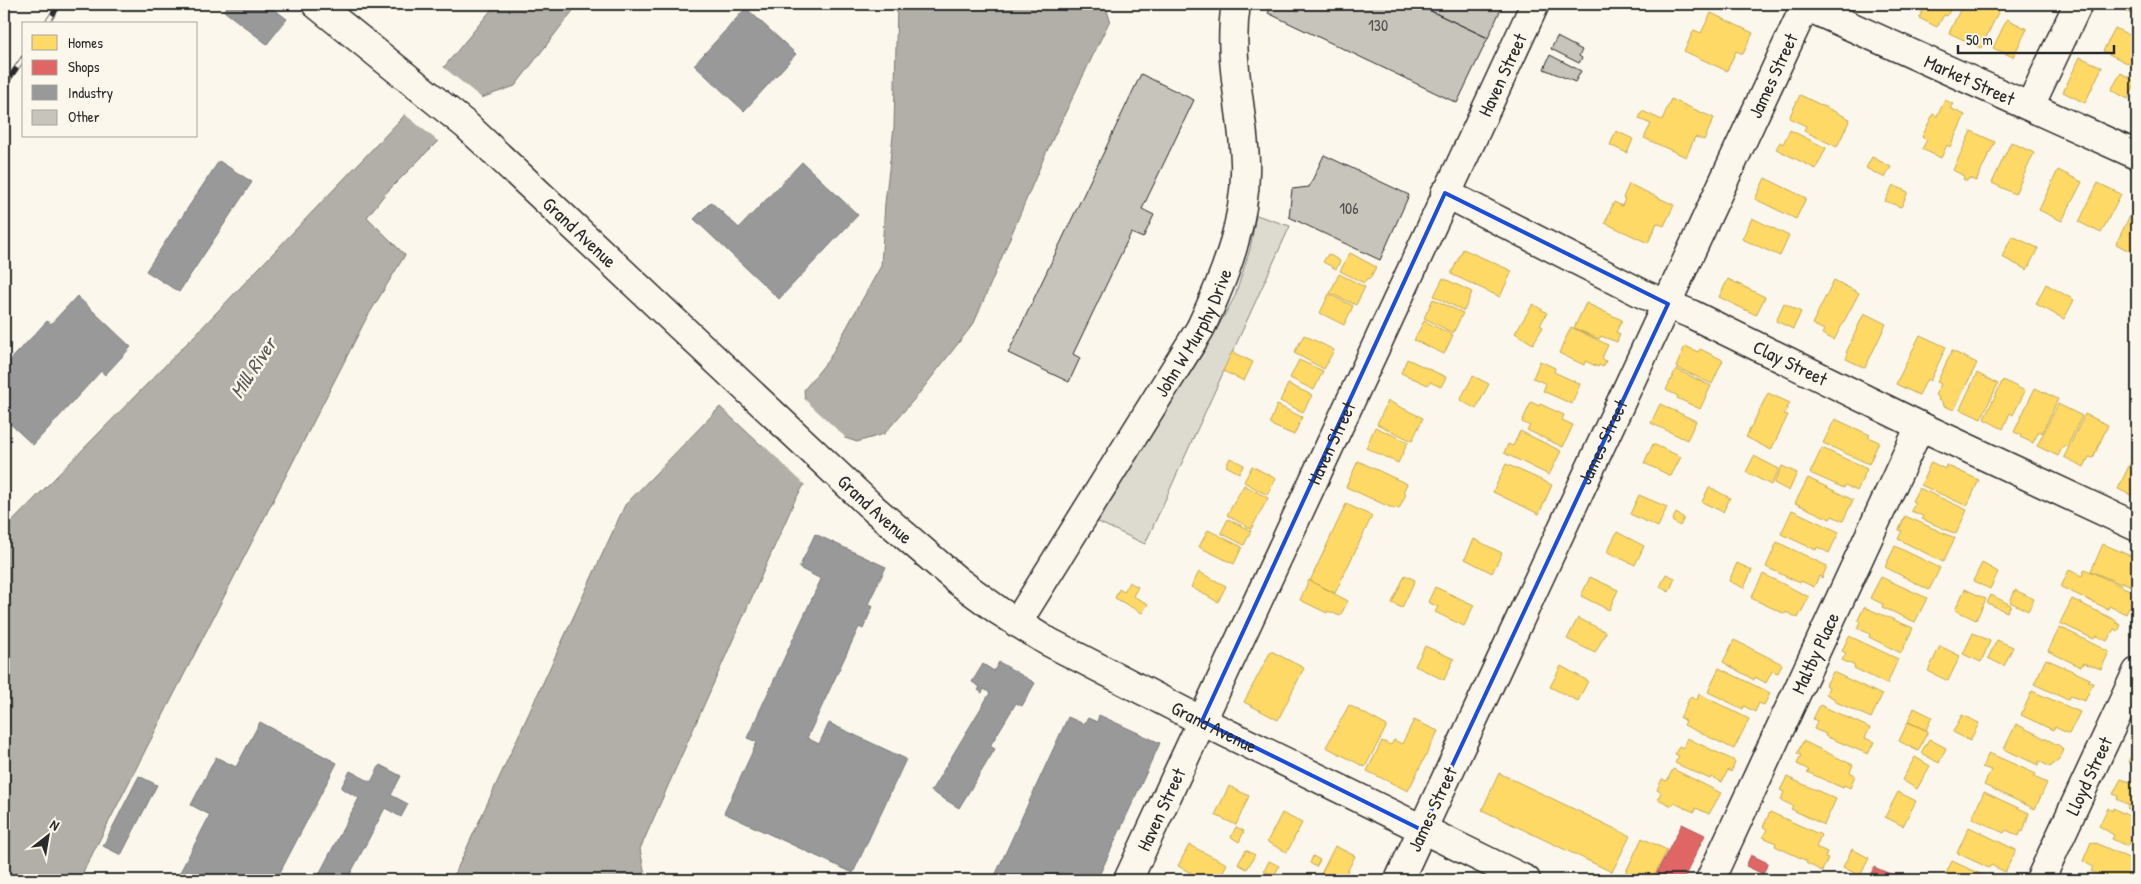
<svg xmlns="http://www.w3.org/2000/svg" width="2141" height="884" font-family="'Patrick Hand',sans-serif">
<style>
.green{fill:#dddad0;stroke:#84827e}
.water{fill:#b1afa7;stroke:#7b7a75}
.pier{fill:#fbf7ec}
.homes{fill:#ffd966;stroke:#bfa554}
.shops{fill:#e06666;stroke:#aa5454}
.industry{fill:#999;stroke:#787878}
.building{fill:#c7c4bc;stroke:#2b2b2b}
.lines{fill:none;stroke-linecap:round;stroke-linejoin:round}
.minor-casing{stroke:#2b2b2b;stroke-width:31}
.major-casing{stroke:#2b2b2b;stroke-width:31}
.minor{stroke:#fbf7ec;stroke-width:28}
.major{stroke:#fbf7ec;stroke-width:28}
.rail-casing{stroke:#2b2b2b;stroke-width:5.5}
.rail{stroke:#fbf7ec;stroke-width:4;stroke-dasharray:11;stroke-linecap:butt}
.marked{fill:none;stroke:#1d4ed8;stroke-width:4;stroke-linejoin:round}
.labels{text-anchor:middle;stroke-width:5;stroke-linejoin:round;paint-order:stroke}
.number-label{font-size:16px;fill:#52514f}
.street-label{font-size:19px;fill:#2b2b2b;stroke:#fbf7ec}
.water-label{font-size:20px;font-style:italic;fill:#5a5956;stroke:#fbf7ec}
</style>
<rect width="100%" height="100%" fill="#fbf7ec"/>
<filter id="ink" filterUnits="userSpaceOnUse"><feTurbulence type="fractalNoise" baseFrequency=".02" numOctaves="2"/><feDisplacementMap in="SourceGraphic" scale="10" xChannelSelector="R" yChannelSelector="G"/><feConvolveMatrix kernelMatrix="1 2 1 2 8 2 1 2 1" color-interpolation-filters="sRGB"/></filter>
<g filter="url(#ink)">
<path class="green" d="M1256 215 1290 226 1145 544 1096 521 1207 347 1235 296 1250 249Z"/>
<path class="water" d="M496 4H578L515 86 481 98 385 194 367 217 405 255 366 319 79 880H4V530L195 335 402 118Z
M897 4H1105L1110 20 1045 155 974 323 917 396 884 434 857 442 839 436 804 485 795 500 640 849 646 880H452L625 505 720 407 761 445 805 400 804 390 829 359 881 266 885 203 894 127Z"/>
<path class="pier" d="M442 66 484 100 439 142 403 113Z
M802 397 845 437 842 440 840 439 806 486 758 440 761 442Z"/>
<path class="homes" d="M1926 4H1953L1947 16 1944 15 1937 27 1919 18Z
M1963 4H2002L1981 48 1949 33Z
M2118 4H2137V17L2116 6Z
M1711 13 1753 33 1743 54 1736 51 1727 71 1684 51 1694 30 1701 33Z
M2007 19 2027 29 2013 57 1993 48Z
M2115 28 2137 39V68L2103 51Z
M2080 57 2102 67 2085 103 2063 92Z
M2121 73 2137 82 2128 99 2111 90Z
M1800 95 1850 119 1837 147 1804 131 1806 126 1789 118Z
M1671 99 1714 118 1704 140 1695 137 1686 157 1644 138 1651 124 1639 119 1642 111 1662 120Z
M1945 100 1953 104 1950 108 1965 115 1950 147 1947 145 1941 158 1922 149 1927 140 1922 137 1933 114 1937 116Z
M1790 130 1826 148 1816 169 1776 149 1780 142 1783 144Z
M1616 131 1633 139 1627 153 1610 145Z
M1971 131 1995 142 1976 181 1969 178 1967 181 1963 179 1964 176 1953 170Z
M2011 142 2034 153 2015 194 1992 183Z
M1872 157 1891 167 1885 178 1866 168Z
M2058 170 2082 182 2062 221 2039 210Z
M1765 178 1806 198 1796 219 1755 199Z
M2098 183 2121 194 2101 233 2079 222Z
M1629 184 1674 205 1664 226 1657 223 1648 243 1605 223 1614 202 1622 206 1625 199 1623 198Z
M1893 185 1908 192 1901 207 1885 201Z
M2137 201V255L2116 244Z
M1752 218 1789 236 1780 256 1742 239Z
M2012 236 2038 248 2027 270 2002 257Z
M1463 249 1512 271 1500 297 1451 274Z
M1350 253 1376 267 1369 280 1367 278 1364 283 1340 271Z
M1328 254 1340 261 1336 269 1323 262Z
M1339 274 1365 287 1356 305 1330 293Z
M1443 278 1472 292 1464 311 1434 296Z
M1728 279 1765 297 1756 315 1719 297Z
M1834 280 1859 293 1834 340 1822 334 1824 330 1812 324Z
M2046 284 2074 300 2064 319 2036 304Z
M1329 294 1353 306 1344 325 1320 313Z
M1433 299 1463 313 1453 333 1424 318Z
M1586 303 1622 320 1616 332 1620 334 1617 342 1601 336 1599 339 1574 328Z
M1784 303 1801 312 1793 329 1776 321Z
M1533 304 1547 313 1540 325 1543 327 1533 344 1515 333Z
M1864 313 1886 324 1865 368 1846 359 1848 354 1846 353Z
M1424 321 1453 335 1444 354 1414 340Z
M1571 327 1608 345 1602 358 1606 361 1603 367 1599 365 1598 367 1585 361 1584 365 1559 353Z
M1304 335 1334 350 1324 369 1294 353Z
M1920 335 1946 347 1930 381 1927 379 1919 395 1896 384Z
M1685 346 1698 352 1700 349 1723 360 1712 384 1676 367Z
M1952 351 1977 363 1954 410 1942 405 1943 403 1938 400 1939 397 1935 395 1941 384 1937 382Z
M1232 352 1253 362 1244 381 1223 371Z
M1407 359 1446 377 1441 387 1430 382 1428 385 1401 373Z
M1299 360 1323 371 1314 390 1290 378Z
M1540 361 1555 368 1554 372 1580 384 1572 404 1543 391 1546 384 1533 378Z
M1676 369 1711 386 1700 409 1677 398 1678 396 1666 390Z
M1977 373 1998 384 1981 419 1960 409Z
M1473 376 1489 384 1476 409 1460 400Z
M2003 380 2025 391 2013 415 2010 413 2003 429 1984 419Z
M1288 384 1312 395 1303 412 1280 401Z
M2035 388 2058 399 2042 433 2039 431 2033 443 2020 437 2021 435 2014 432Z
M1768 393 1790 403 1784 414 1788 415 1771 450 1746 437Z
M1388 401 1423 418 1412 441 1377 424Z
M1531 402 1539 406 1540 404 1564 415 1562 420 1573 425 1563 447 1527 430 1530 426 1522 422Z
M1660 404 1696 421 1687 440 1651 423Z
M2058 404 2082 416 2067 447 2063 446 2058 456 2037 446Z
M1277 405 1302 417 1294 435 1273 426 1270 422Z
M2085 414 2108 425 2093 458 2089 457 2084 467 2064 457Z
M1835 419 1870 435 1868 437 1879 442 1869 464 1823 443Z
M1375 427 1408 442 1398 463 1366 448Z
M1520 431 1561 451 1549 475 1504 453 1508 444 1513 446Z
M1653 444 1681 457 1671 476 1644 463Z
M1822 448 1867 469 1857 491 1845 485 1844 488 1810 473Z
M2137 449V498L2118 489Z
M1754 456 1779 469 1771 485 1746 472Z
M1230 458 1244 465 1239 473 1226 466Z
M1358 461 1407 484 1403 492 1406 494 1399 509 1395 507 1394 509 1346 487Z
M1931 462 1945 469 1946 465 1979 480 1967 506 1921 485Z
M1506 464 1552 485 1539 514 1493 492Z
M1252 466 1276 479 1267 495 1244 482Z
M1782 466 1797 473 1789 491 1774 483Z
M1808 478 1853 500 1843 521 1832 516 1830 519 1795 503Z
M1244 485 1268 498 1251 529 1227 515Z
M1709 487 1730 498 1723 512 1702 502Z
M1919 488 1967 510 1956 534 1922 519 1923 516 1911 511 1915 503 1912 501Z
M1639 495 1667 507 1658 527 1630 514Z
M1346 504 1372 516 1335 593 1310 581Z
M1792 510 1839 532 1829 553 1817 547 1816 550 1781 534Z
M1676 513 1684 518 1680 526 1672 521Z
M1905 516 1955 538 1943 562 1898 539 1902 531 1899 530Z
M1228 519 1251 531 1244 545 1221 533Z
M1208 530 1242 547 1234 564 1199 547Z
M1617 532 1644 546 1635 565 1607 552Z
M1474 539 1502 553 1492 573 1465 559Z
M1777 542 1827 566 1822 578 1819 576 1814 587 1801 581 1800 583 1766 567Z
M2103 544 2133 557 2132 559 2137 562V585H2136L2134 587 2122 582 2121 584 2091 571Z
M1895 546 1940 568 1929 590 1885 567Z
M1737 563 1752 570 1744 588 1729 581Z
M1982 563 1998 572 1990 589 1973 581Z
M2085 569 2136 593 2126 614 2109 606 2108 609 2061 587 2069 570 2082 576Z
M1199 572 1226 586 1218 602 1191 587Z
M1666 574 1675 578 1669 592 1660 587Z
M1763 574 1809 597 1798 618 1786 612 1785 614 1751 598Z
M1405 575 1415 580 1402 608 1392 603Z
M1590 577 1618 590 1609 610 1581 596Z
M1881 577 1927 598 1915 622 1882 607 1883 604 1870 598Z
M1309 580 1348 601 1340 616 1328 611 1327 613 1300 600Z
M1129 582 1138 587 1133 596 1148 604 1142 613 1115 598 1119 589 1124 592Z
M1435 587 1474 605 1464 626 1435 612 1438 607 1428 602Z
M1965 589 1986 599 1976 620 1955 610Z
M2015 590 2034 599 2028 611 2010 602Z
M1991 595 2011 605 2007 612 1987 603Z
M2072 599 2117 621 2116 623 2121 625 2118 631 2114 629 2107 641 2096 636 2094 639 2060 623Z
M1864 607 1913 628 1901 653 1869 637 1870 634 1857 628 1860 622 1858 620Z
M1578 618 1606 632 1595 653 1567 639Z
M2060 627 2109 652 2101 669 2083 663 2081 667 2048 651Z
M1973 633 1990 641 1981 662 1963 654Z
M1849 636 1898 659 1887 684 1854 668 1855 666 1842 660 1846 653 1842 651Z
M1734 640 1782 664 1778 673 1772 671 1766 683 1755 677 1754 680 1723 662Z
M1997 640 2013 647 2004 666 1988 658Z
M1425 646 1454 659 1444 680 1415 666Z
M1940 646 1960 656 1948 681 1928 671Z
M1271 651 1304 668 1278 720 1244 702Z
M2046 659 2090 679 2088 681 2093 683 2085 701 2070 696 2068 700 2034 684Z
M1561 666 1588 681 1578 701 1550 687Z
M1719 668 1770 693 1764 705 1759 703 1755 712 1744 706 1743 709 1708 692Z
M1833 672 1882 695 1871 718 1834 701 1835 699 1826 694 1829 687 1826 685Z
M2032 691 2080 712 2069 734 2055 727 2053 730 2021 715Z
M1699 694 1749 719 1734 749 1684 725 1686 721 1680 718 1690 697 1697 700Z
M1349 705 1387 726 1365 767 1326 747Z
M1820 705 1870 728 1865 738 1874 742 1868 754 1825 736 1826 734 1814 729 1817 721 1813 719Z
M1914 708 1932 717 1926 730 1908 722Z
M1962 715 1979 723 1970 741 1953 732Z
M1414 720 1438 731 1408 791 1367 771 1382 741 1391 745 1394 740 1402 744Z
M1908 722 1928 731 1918 751 1899 741Z
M2016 724 2060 746 2064 750 2059 760 2050 767 2039 761 2038 765 2004 749Z
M1687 738 1733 760 1735 763 1731 772 1728 770 1722 782 1711 777 1710 779 1675 763 1679 756 1675 754 1679 746 1683 748Z
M1929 739 1946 748 1939 763 1921 753Z
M1803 741 1853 765 1850 772 1855 775 1850 788 1844 785 1843 788 1807 772 1809 770 1797 764 1801 755 1797 754Z
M2137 743V766L2128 762Z
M1989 753 2036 774 2034 777 2047 783 2035 809 1984 785 1991 770 1982 767Z
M1915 757 1930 766 1917 789 1902 780Z
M1673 769 1721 793 1709 814 1696 808 1694 812 1674 803 1672 806 1658 799 1661 793 1657 790 1662 779 1667 781Z
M1499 773 1630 836 1612 872 1482 810Z
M1787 777 1836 799 1824 825 1791 809 1793 806 1781 800 1784 792 1780 790Z
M2121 779 2137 784V813L2127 808 2129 805 2117 799 2118 796 2113 794Z
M1229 786 1249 796 1236 825 1215 815Z
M1898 792 1916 801 1903 826 1885 817Z
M1984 792 2029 813 2023 832 2021 831 2019 836 2006 830 2004 833 1972 818Z
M2108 808 2112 811 2113 808 2137 820V847L2129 843 2127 846 2112 839 2114 835 2099 826Z
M1770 812 1821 835 1816 847 1827 852 1825 857 1828 858 1822 871 1806 863 1807 861 1775 846 1776 843 1763 837 1767 829 1763 827Z
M1282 813 1302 823 1287 852 1267 842Z
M1236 827 1244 831 1239 842 1231 837Z
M1969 827 2016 850 2005 872 1991 865 1989 868 1957 853Z
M1642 838 1667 850 1652 880H1622Z
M2091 842 2096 844V843L2137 862 2128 880 2118 878 2117 880H2109L2091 871 2093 867 2083 861Z
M1189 845 1227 864 1218 880H1194L1189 877 1191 873 1178 866Z
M1335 846 1355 856 1343 880H1332L1321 874Z
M1852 849 1869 858 1860 876 1843 867Z
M1246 850 1255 855 1247 869 1238 864Z
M1313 856 1320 860 1316 867 1310 863Z
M1269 861 1279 866 1274 876 1264 871Z
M1952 861 1993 880H1943Z
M2075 875 2080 877 2081 876 2091 880H2072Z"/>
<path class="shops" d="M1682 824 1705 835 1683 880H1653Z
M1751 855 1768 863 1763 874 1746 866Z
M1874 867 1904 880H1868Z"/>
<path class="industry" d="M229 4H267L287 19 267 44 224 11Z
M746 8 796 54 744 111 694 65Z
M219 161 252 182 179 292 146 271Z
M802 162 858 215 779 299 694 219 711 202 739 228Z
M77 296 131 347 105 375 101 371 33 445 4 418V367L47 321 51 324Z
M815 534 886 567 868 604 873 606 863 629 859 627 807 738 819 744 829 723 906 759 853 873 724 813 757 742 747 738 821 579 799 568Z
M999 662 1035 683 1022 706 1016 703 990 746 995 749 959 808 931 791 990 693 984 689 982 693 978 690 980 687 972 682 983 664 994 671Z
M1099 715 1160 743 1097 880H993L1068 717 1084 724 1088 718 1097 722Z
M260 722 337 763 276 880H176L210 815 191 805 216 757 236 767Z
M380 765 401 776 391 795 408 804 401 817 385 808 347 880H316L359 798 341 788 350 771 371 782Z
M139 776 157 785 121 855 103 846Z"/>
<path class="building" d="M1272 4H1416L1488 38 1457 103 1268 13Z
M1416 4H1503L1488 38Z
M1557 37 1582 50 1579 56 1582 58 1579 63 1551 49Z
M1550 55 1581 71 1575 82 1544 69Z
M1141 74 1194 100 1142 209 1154 215 1143 238 1131 233 1073 354 1080 358 1069 382 1008 353Z
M1324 155 1409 195 1380 260 1289 217 1292 189 1309 187Z"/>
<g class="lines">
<g class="minor-casing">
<g id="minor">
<path id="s1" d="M1801 4 2137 155"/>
<path d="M2030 106 2078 4"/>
<path id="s2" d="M1445 193 1645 295 1691 314 1920 426 2137 527"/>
<path id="s3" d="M1017 623 1200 329C1225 277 1247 220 1245 162 1243 108 1227 58 1236 4"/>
<path id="s4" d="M1422 830 1806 4"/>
<path id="s5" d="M1128 880 1535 4"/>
<path id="s6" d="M1710 880 1920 426"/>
<path id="s7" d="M2040 880 2137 672"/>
</g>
</g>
<g class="major-casing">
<g id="major">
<path id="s8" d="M316 4 466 125 873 508 958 581 999 611 1045 640 1202 721 1526 880"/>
<path d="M1399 880 1422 830"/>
</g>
</g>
<use href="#minor" class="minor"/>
<use href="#major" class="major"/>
<g class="rail-casing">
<path id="rail" d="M46 24 60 4
M4 86 24 57"/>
</g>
<use href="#rail" class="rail"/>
</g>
</g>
<path class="marked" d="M1445 193 1668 304 1422 830 1202 721Z"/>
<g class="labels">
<g class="number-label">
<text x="1378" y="31">130</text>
<text x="1349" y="214">106</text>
</g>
<g class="street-label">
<text dy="7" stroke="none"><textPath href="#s5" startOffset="888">Haven Street</textPath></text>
<text dy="7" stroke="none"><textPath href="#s4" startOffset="832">James Street</textPath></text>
<text dy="7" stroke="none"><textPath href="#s1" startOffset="185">Market Street</textPath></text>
<text dy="7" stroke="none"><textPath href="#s8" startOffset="349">Grand Avenue</textPath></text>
<text dy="7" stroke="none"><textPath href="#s3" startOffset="340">John W Murphy Drive</textPath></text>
<text dy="7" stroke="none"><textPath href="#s2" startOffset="385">Clay Street</textPath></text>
<text dy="7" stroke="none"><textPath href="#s5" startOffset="482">Haven Street</textPath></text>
<text dy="7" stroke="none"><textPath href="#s4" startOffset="428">James Street</textPath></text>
<text dy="7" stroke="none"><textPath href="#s8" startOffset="754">Grand Avenue</textPath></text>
<text dy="7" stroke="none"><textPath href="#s6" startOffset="250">Maltby Place</textPath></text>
<text dy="7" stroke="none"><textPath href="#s8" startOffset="1159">Grand Avenue</textPath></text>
<text dy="7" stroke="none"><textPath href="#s7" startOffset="115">Lloyd Street</textPath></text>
<text dy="7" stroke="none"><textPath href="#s5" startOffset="78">Haven Street</textPath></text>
<text transform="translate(1432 809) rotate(-65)" y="7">James Street</text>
</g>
<g class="water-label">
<text transform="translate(253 368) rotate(-57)" y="7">Mill River</text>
</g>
</g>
<rect width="2141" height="884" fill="none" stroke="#fbf7ec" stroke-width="20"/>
<rect x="10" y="10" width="2121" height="864" fill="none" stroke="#2b2b2b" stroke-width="2" filter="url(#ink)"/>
<rect x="22" y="22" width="175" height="115" fill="#fbf7ec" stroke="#a8a59f"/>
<rect x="32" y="35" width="25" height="15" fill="#ffd966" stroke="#a8a59f"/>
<text x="68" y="48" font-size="15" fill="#2b2b2b">Homes</text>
<rect x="32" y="60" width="25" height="15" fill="#e06666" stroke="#a8a59f"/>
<text x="68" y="72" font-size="15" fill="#2b2b2b">Shops</text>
<rect x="32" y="85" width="25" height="15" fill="#999999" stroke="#a8a59f"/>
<text x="68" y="98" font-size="15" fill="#2b2b2b">Industry</text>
<rect x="32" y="110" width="25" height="15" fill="#c7c4bc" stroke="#a8a59f"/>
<text x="68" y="122" font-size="15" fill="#2b2b2b">Other</text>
<g transform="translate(48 836) rotate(31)" stroke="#fbf7ec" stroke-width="4" paint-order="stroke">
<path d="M0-4L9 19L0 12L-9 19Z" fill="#2b2b2b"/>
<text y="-8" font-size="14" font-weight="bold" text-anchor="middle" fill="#2b2b2b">N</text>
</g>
<path d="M1958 45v8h156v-8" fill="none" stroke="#2b2b2b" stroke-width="2.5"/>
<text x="1966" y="45" font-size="15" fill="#2b2b2b" stroke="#fbf7ec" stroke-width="4" paint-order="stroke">50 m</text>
</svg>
